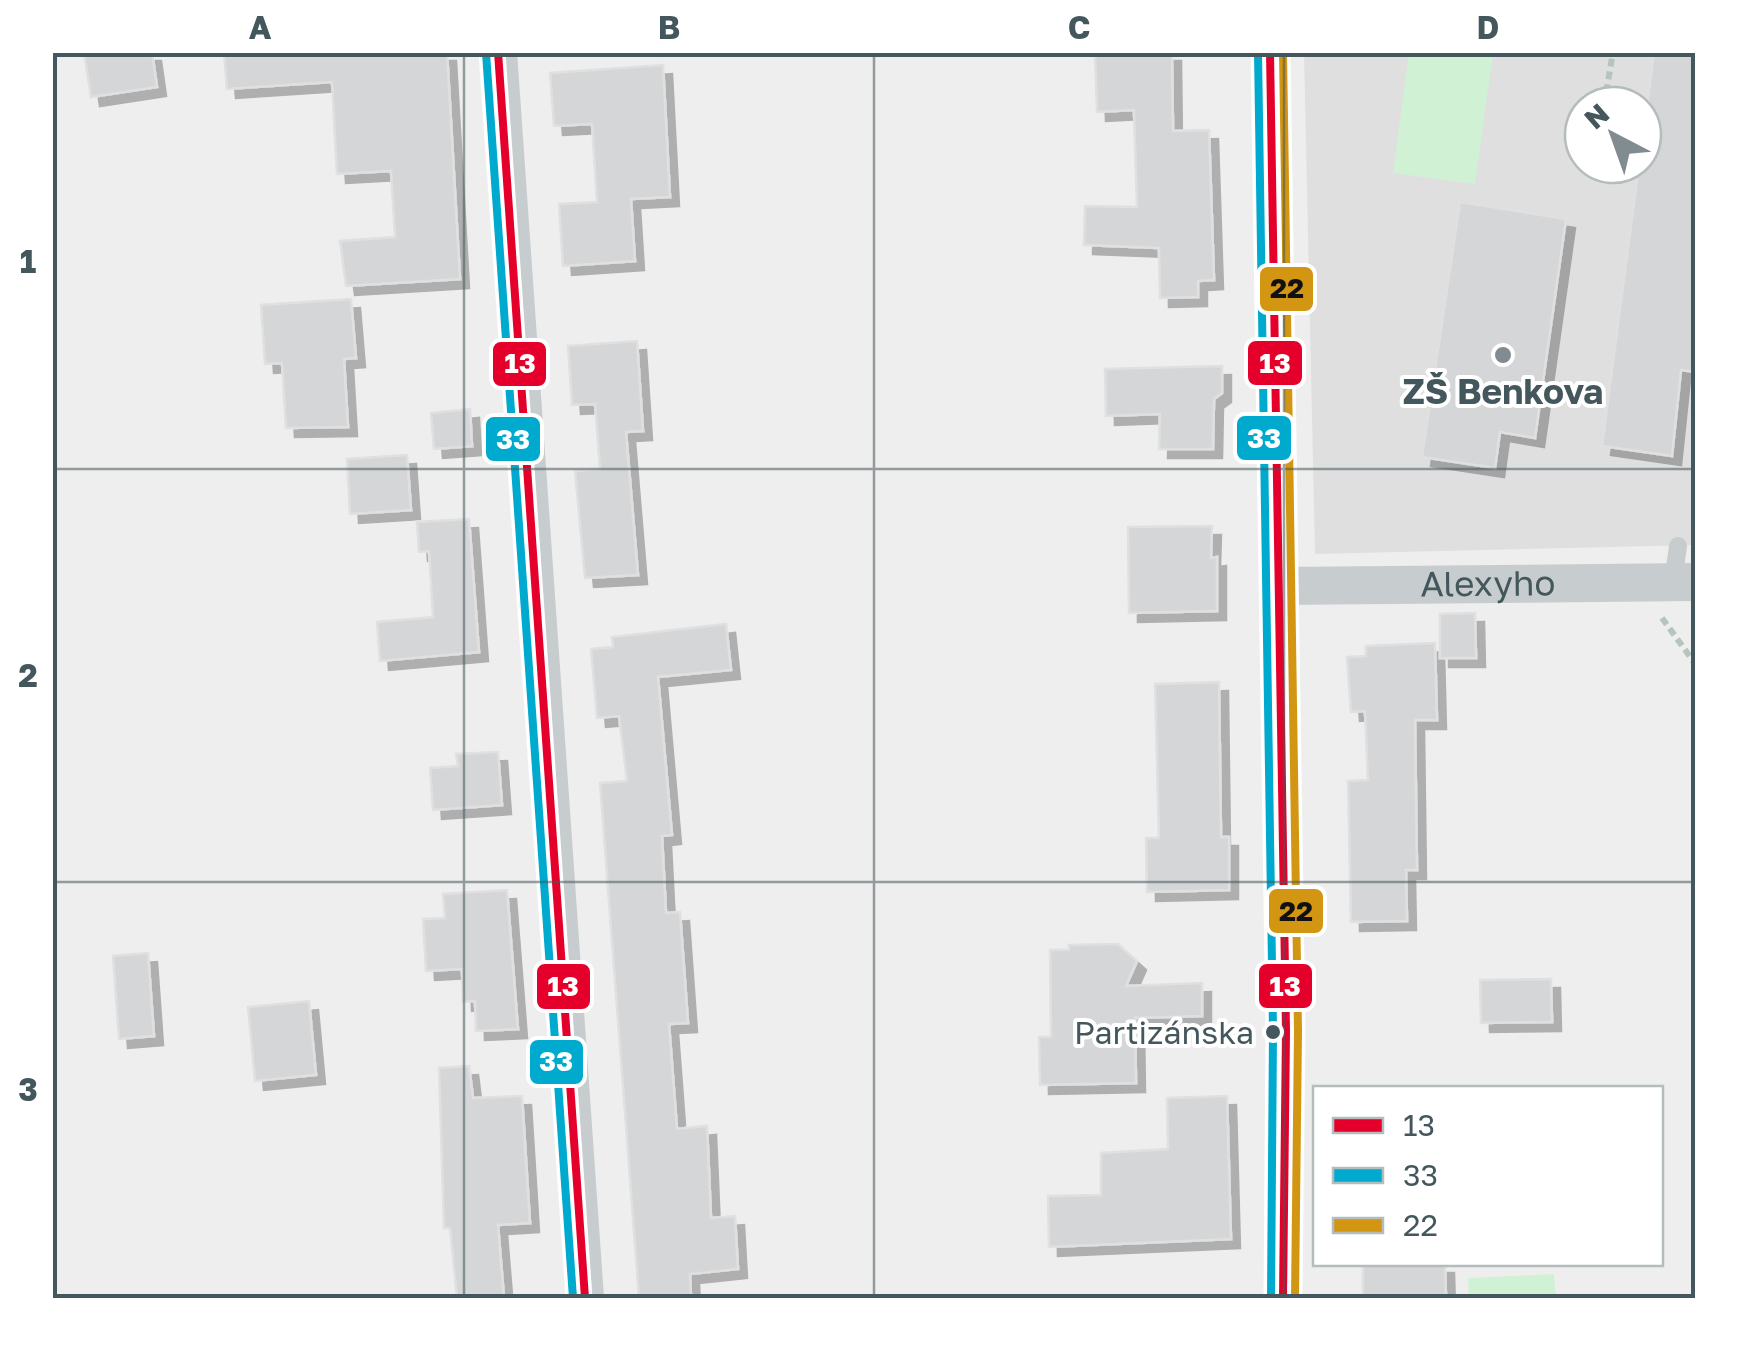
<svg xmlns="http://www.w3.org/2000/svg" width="1748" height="1351" font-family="'Golos Text',sans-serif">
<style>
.education{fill:#e0dfe0;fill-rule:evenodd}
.green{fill:#d0f1d4}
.building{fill:#d4d6d7;stroke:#e0e0e1;stroke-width:2.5;filter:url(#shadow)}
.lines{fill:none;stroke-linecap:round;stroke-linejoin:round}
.path{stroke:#b5c4bc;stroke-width:6;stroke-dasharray:8 5;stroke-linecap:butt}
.lane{stroke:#c7ccce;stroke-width:18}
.street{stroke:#c7ccce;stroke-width:38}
.bus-1-casing{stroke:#fff;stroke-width:15}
.bus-2-casing{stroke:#fff;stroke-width:15}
.bus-3-casing{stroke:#fff;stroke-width:15}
.bus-1{stroke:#e4002b;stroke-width:8}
.bus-2{stroke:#00a9ce;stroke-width:8}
.bus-3{stroke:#d39612;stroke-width:8}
.grid{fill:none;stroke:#44575c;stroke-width:2.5;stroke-opacity:0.55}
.poi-dot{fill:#808c8f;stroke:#fff;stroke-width:4}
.bus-dot{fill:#44575c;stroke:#fff;stroke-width:4}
.labels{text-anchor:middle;stroke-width:8;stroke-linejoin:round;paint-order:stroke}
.bus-label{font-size:32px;fill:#44575c;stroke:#fff;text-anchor:end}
.poi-label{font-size:35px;font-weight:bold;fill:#44575c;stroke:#fff}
.street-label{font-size:35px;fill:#44575c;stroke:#fff}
.line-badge{stroke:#fff;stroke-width:4}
.badge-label{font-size:28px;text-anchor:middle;font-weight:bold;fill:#fff}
.pale-badge-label{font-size:28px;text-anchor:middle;font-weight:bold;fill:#111}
.neatline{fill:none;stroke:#44575c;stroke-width:4}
.grid-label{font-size:32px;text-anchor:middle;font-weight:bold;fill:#44575c}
</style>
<defs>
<filter id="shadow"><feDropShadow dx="9" dy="9" stdDeviation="0" flood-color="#0004"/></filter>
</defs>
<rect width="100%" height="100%" fill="#efeeee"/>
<path class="education" d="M1304 53H1695V545L1315 554ZM1583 105H1643V165H1583Z"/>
<path class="green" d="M1409 53H1493L1475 184 1393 173Z
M1554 1274 1556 1298H1469L1468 1278Z"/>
<path class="building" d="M84 52H152L157 87 91 97Z
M224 52H447L460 279 346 286 340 241 395 237 391 171 337 174 332 82 227 89Z
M1095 52H1172L1173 131 1209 130 1214 280 1198 281V297L1160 298 1159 248 1084 245 1085 206 1137 207 1134 110 1097 112Z
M1654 52H1696V372L1681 370 1672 456 1602 446 1639 165H1643V137Z
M663 65 670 197 631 199 635 261 563 266 559 204 597 202 592 124 554 126 550 73Z
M1460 202 1566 219 1535 438 1500 432 1495 468 1422 457Z
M351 299 356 358 344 359 348 427 286 428 282 363 265 364 261 305Z
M637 341 643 431 626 432 638 575 585 578 575 471 600 469 595 404 572 405 568 346Z
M1222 366V393L1214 399 1213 449H1159L1160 414 1106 416 1105 369Z
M470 409 472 446 434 449 431 413Z
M407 455 411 510 350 514 347 459Z
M469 519 479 652 380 661 377 622 433 617 429 551 419 552 417 522Z
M1212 526 1211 558 1217 557V611L1129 613 1128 527Z
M1475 613 1476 658H1440V614Z
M726 624 731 670 658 677 672 835 662 836 666 913 680 912 688 1023 669 1024 677 1129 707 1126 711 1218 735 1216 738 1269 690 1274 691 1298H639L600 783 627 781 619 716 597 718 591 649 613 647 612 637Z
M1435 643 1437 720H1415L1417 870H1406L1407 921 1351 922 1348 781 1368 780 1365 711 1351 712 1347 657 1366 656V646Z
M1219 682 1221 837H1229V890L1147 892 1146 838H1159L1155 684Z
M498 752 502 805 433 810 430 768 458 766 456 754Z
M507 890 518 1029 476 1031 475 1001 463 1002 462 969 426 971 423 919 445 918 443 894Z
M1118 944 1137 961 1126 986 1202 983V1016L1135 1018 1136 1083 1040 1085 1039 1037H1051L1050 950H1069V945Z
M148 953 154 1036 119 1039 113 956Z
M1551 979 1552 1022 1481 1023 1480 980Z
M309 1001 316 1075 255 1081 248 1007Z
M469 1066 473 1098 522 1096 530 1223 498 1225 504 1298H457L450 1228H444L439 1068Z
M1227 1096 1231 1239 1049 1247 1048 1196 1101 1195V1153L1168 1149 1167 1098Z
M1363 1264H1445L1446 1298H1363Z"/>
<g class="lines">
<path class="path" d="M1604 105 1613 52
M1662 618 1696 665"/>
<path class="lane" d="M1673 582 1678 546"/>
<g class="street">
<path d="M498 52 585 1298"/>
<path d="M1270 52 1286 1031 1283 1298"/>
<path id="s1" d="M1278 586 1696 582"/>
</g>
<g class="bus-1-casing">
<path id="bus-1" d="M498 52 585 1298
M1270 52 1286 1031 1283 1298"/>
</g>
<g class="bus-2-casing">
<path id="bus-2" d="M1258 52 1273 1031 1271 1298
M486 53 573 1298"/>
</g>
<g class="bus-3-casing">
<path id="bus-3" d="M1283 52 1298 1031 1295 1298"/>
</g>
<use href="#bus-1" class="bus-1"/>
<use href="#bus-2" class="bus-2"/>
<use href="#bus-3" class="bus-3"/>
</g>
<path class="grid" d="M464 52V1298M874 52V1298M1284 52V1298M52 469H1696M52 882H1696"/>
<circle class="poi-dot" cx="1503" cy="355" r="10"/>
<circle class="bus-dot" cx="1273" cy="1032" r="9"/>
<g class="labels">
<g class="bus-label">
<text x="1254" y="1044">Partizánska</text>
</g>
<g class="poi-label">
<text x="1503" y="404">ZŠ Benkova</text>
</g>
<g class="street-label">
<text dy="12" stroke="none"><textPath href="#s1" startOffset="210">Alexyho</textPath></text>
</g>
</g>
<g class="line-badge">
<rect x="1258" y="265" width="57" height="48" rx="10" fill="#d39612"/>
<rect x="1246" y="339" width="58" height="48" rx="10" fill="#e4002b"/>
<rect x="491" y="340" width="57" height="48" rx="10" fill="#e4002b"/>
<rect x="1235" y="414" width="58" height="48" rx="10" fill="#00a9ce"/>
<rect x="484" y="415" width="58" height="48" rx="10" fill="#00a9ce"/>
<rect x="1267" y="887" width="58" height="48" rx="10" fill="#d39612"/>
<rect x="1257" y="962" width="57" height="48" rx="10" fill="#e4002b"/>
<rect x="535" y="962" width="57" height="49" rx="10" fill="#e4002b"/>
<rect x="528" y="1038" width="57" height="48" rx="10" fill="#00a9ce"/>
</g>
<g class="badge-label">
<text x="1275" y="373">13</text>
<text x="520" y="373">13</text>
<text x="1264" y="448">33</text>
<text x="513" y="449">33</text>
<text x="1285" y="996">13</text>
<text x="563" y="996">13</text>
<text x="556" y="1071">33</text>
</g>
<g class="pale-badge-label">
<text x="1287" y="298">22</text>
<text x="1296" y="921">22</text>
</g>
<rect width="1748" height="1351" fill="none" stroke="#ffffff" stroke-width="110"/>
<rect x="1313" y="1086" width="350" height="180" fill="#ffffff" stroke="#b4bcbe" stroke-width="2.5"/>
<rect x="1333" y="1118" width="50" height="15" fill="#e4002b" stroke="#b4bcbe" stroke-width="2.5"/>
<text x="1403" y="1136" font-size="30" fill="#44575c">13</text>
<rect x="1333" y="1168" width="50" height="15" fill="#00a9ce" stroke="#b4bcbe" stroke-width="2.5"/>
<text x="1403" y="1186" font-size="30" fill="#44575c">33</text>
<rect x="1333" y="1218" width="50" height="15" fill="#d39612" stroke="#b4bcbe" stroke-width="2.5"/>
<text x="1403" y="1236" font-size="30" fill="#44575c">22</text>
<g transform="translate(1613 135) rotate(319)"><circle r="48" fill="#ffffff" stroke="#b4bcbe" stroke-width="2.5"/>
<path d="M0-8L18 38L0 25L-18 38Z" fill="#808c8f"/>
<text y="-15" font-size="28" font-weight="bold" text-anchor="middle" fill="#44575c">N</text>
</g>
<rect x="55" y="55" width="1638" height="1241" class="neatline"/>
<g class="grid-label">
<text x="260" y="39">A</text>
<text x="669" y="39">B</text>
<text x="1079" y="39">C</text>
<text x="1488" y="39">D</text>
<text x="28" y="273">1</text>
<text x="28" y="687">2</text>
<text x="28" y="1101">3</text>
</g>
</svg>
